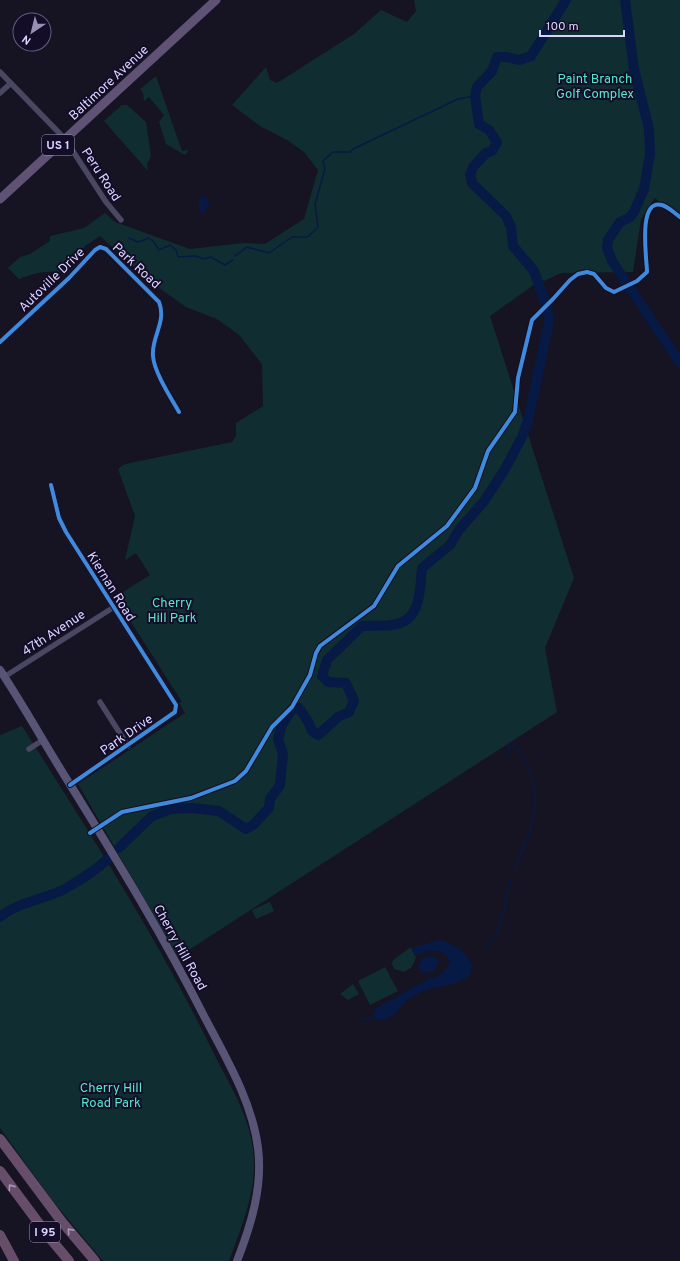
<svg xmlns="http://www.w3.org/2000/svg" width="680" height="1261" font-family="Overpass,sans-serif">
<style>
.green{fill:#102e31}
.water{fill:#071a45}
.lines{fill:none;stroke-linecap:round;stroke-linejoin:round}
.stream{stroke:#071a45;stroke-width:1.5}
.river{stroke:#071a45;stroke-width:10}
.street{stroke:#4a4763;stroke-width:5.5}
.secondary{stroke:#575475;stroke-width:8}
.primary{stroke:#5f5274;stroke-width:9}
.highway{stroke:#664e6a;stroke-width:10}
.cycleway-casing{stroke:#130d28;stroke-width:6}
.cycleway{stroke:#408adc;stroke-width:4}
.oneway{stroke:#a698bc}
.labels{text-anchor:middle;stroke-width:4;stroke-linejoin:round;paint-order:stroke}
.shield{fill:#130d28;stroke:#9f98be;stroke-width:1}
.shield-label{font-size:12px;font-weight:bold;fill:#dbd4ff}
.park-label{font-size:13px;fill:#54ebcc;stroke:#130d28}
.street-label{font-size:13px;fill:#dbd4ff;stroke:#130d28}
</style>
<rect width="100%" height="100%" fill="#161322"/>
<path class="green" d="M414 0H680V219L655 198 641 219 633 272 561 273 544 281 542 279 490 316 574 578 545 648 557 712 178 957 78 784 185 713 179 703 182 702 115 597 150 575 136 553 125 560 135 516 118 469 123 465 130 463 232 442 236 436V423L263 406 262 364 239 335 217 319 186 307 148 280 100 236 85 246 63 273C46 270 35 273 19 279L8 268 20 257 30 254 50 241V236L84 228 105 213 115 222 190 249 243 243 265 244 304 219 318 170 304 152 287 140 260 126 232 105 266 67 270 80 277 83 354 34 381 10 407 22 416 11Z
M156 76 182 151 189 150 185 155 166 144 159 122 164 115 149 97 144 101 143 93 140 89Z
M122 105H127L146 122 151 156 147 164 148 171 104 121Z
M22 726C89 832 157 937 212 1050 228 1082 249 1114 253 1150 258 1189 242 1225 229 1261H103L52 1200 0 1128V735Z
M270 902 274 911 256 919 252 910Z
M411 947 416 958 411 968 404 972 394 969 392 964 393 960Z
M385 967 398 991 370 1005 358 981Z
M353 984 359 994 348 1000 340 994Z"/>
<path class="water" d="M202 197 207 198V202L210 206 205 210 204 213 199 212V200Z
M439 940C453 942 467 952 472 966L470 975C452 989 435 984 417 994 413 997 408 999 404 1003 395 1014 390 1023 373 1018L374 1011 376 1008 432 977 435 978 446 969 450 962C443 946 428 950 415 956L411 948Z
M427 956 437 957 439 962 434 971 427 973 421 972 418 966 423 958Z"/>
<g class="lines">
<path class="stream" d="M129 238 138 242 149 238 154 242 159 250 170 245 176 250 178 257 196 256 204 259 211 257 225 265 233 260
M235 256 247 247 269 253 292 237H307L310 235 318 227 315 204 325 169 323 161 333 152H350L353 149 458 99 475 96
M508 755 509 744 511 743C520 748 523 755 527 764 546 800 529 835 515 869
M485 948C506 931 502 903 511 880
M362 1019 373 1018"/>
<path class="river" d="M625 0 634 69 649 129 650 154 644 189 634 212 629 218 620 222 608 240 607 248 612 261 680 363
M119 848 152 816 171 809 192 808 219 811 246 829 253 825 269 808 270 799 280 785 283 754 278 739 282 725 292 709 299 708 309 723 312 731 318 735 338 717 349 712 354 701 346 683 328 682 322 676 327 660 362 626C373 625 386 627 397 624 421 619 420 588 422 568L450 545 459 530 485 500 505 469 522 437 528 420 549 322 548 311 534 271 513 246 511 227 506 216 472 183 470 175 473 167 486 153 492 151 497 142 489 130 479 124 475 96 477 87 492 71 497 57H507L519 60 531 56 566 0
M0 917C17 903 43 899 63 890 79 881 96 870 109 858"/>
<path class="street" d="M0 72 65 139 106 202 121 220
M0 93 11 83
M0 342 69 278 95 250 100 247 106 249 159 302C167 322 151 337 153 356 154 372 171 398 179 412
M51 485 59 518 66 532 176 705 175 712 70 785
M4 677 114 607
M100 702 128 746
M29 749 43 740"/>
<path class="secondary" d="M0 670C25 708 47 748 71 786 118 862 164 937 204 1016 226 1058 252 1101 258 1148 263 1187 251 1225 237 1261"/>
<path class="primary" d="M0 199 216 0"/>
<path class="highway" d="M0 1139 62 1222 95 1261
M0 1171 49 1237 69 1261
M0 1235 14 1261"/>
<g class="cycleway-casing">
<path id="cycleway" d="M0 342 69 278 95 250 100 247 106 249 159 302C167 322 151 337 153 356 154 372 171 398 179 412
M51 485 59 518 66 532 176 705 175 712 70 785
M90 833 122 812 191 798 235 781 246 771 272 727 292 707 310 675 316 653 320 646 374 606 398 566 447 526 475 488 488 451 515 412 518 378 532 320 553 299 570 280 578 274 587 272 594 274 606 288 614 292 637 281 647 272C647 260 637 198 662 205 669 207 674 213 680 217"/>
</g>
<use href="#cycleway" class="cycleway"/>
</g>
<defs><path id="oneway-chevron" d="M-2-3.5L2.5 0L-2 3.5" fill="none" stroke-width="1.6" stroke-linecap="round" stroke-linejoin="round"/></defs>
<g class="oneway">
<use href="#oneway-chevron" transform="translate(11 1187) rotate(-125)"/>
<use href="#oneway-chevron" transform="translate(70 1231) rotate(-131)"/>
</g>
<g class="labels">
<g class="shield">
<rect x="42" y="135" width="32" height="20" rx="3"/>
<rect x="30" y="1222" width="30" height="20" rx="3"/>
</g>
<g class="shield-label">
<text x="58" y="149">US 1</text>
<text x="45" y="1236">I 95</text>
</g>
<g class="park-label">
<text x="595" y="83">Paint Branch<tspan x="595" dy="15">Golf Complex</tspan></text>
<text x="172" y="607">Cherry<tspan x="172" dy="15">Hill Park</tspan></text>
<text x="111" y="1092">Cherry Hill<tspan x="111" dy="15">Road Park</tspan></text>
</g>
<g class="street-label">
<text transform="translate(108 82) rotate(-43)" y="5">Baltimore Avenue</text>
<text transform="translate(102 174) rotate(57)" y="5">Peru Road</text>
<text transform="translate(137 265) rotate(43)" y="5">Park Road</text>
<text transform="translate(51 279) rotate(-44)" y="5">Autoville Drive</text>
<text transform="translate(112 586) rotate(58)" y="5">Kiernan Road</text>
<text transform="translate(53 632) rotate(-33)" y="5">47th Avenue</text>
<text transform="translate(126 734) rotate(-35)" y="5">Park Drive</text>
<text transform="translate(181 947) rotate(61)" y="5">Cherry Hill Road</text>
</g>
</g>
<g transform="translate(32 32) rotate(215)"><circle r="19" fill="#130d28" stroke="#635d7e"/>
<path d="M0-3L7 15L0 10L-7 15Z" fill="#9690b2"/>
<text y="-6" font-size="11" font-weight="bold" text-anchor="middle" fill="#dbd4ff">N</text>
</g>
<path d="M540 30v6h84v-6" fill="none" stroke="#dbd4ff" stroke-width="2"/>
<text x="546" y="30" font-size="12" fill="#dbd4ff" stroke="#130d28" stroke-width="3" paint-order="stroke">100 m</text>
</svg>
